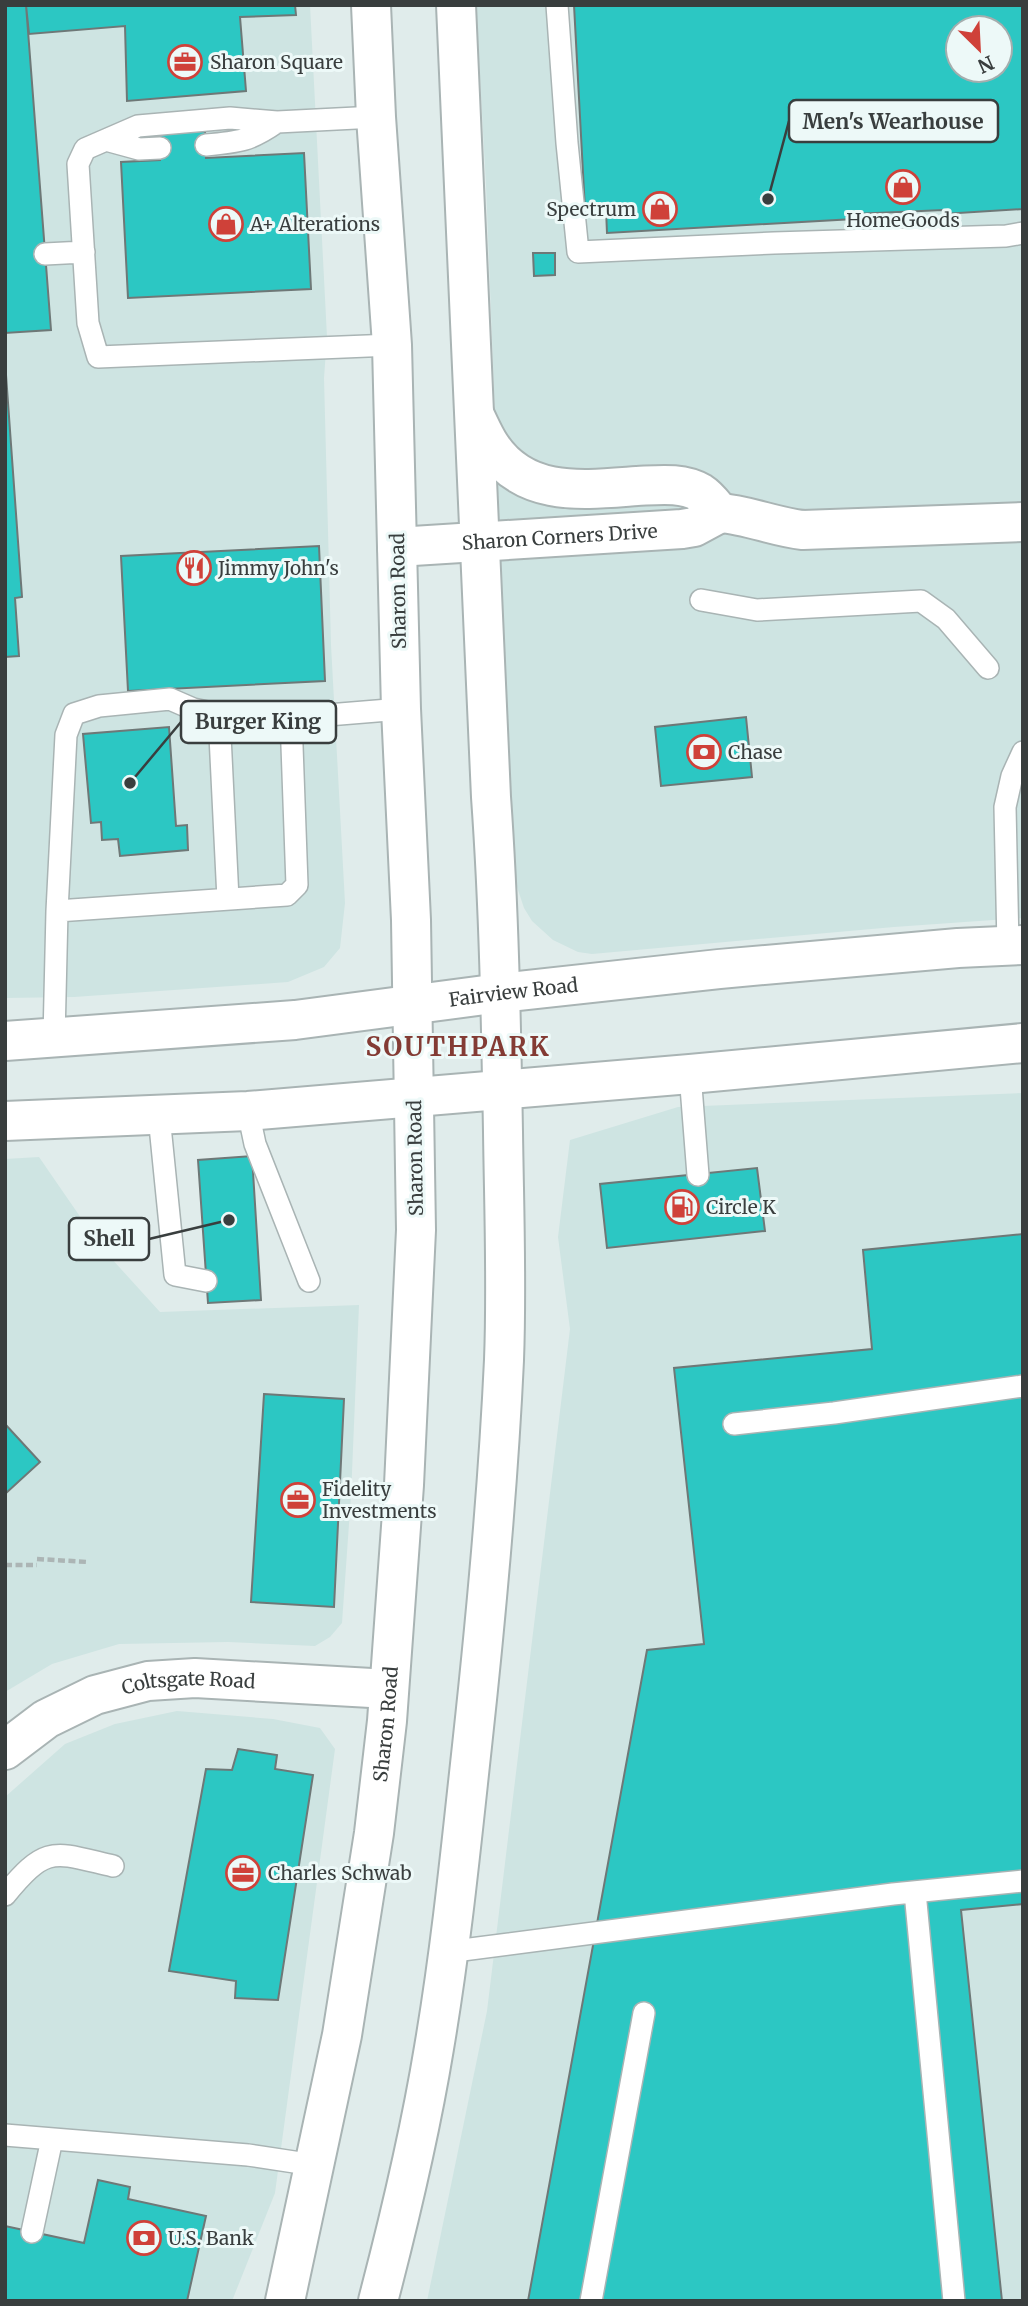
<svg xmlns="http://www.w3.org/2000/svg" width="1028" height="2306" font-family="Merriweather,serif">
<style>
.built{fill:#cee4e2;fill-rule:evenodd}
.building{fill:#2cc7c3;stroke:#6e7877;stroke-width:2;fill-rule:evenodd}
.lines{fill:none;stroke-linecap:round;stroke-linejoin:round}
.lane-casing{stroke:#a9b4b4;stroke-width:24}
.street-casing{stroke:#a9b4b4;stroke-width:42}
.secondary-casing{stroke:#a9b4b4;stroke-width:42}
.path{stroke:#acb5b5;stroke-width:4.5;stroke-dasharray:7 3.5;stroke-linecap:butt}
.lane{stroke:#fff;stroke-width:21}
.street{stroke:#fff;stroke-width:38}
.secondary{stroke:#fff;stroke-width:38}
.labels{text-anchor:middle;stroke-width:6;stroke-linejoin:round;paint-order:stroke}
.poi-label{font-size:19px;fill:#393e3e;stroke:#edf9f8;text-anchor:start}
.street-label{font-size:19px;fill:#393e3e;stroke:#edf9f8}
.district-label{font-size:26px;font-weight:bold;letter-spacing:2px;fill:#833b34;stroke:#edf9f8}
.leader{fill:none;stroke:#393e3e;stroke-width:2.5}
.callout-dot{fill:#393e3e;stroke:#edf9f8;stroke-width:2.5}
.callout{fill:#edf9f8;stroke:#393e3e;stroke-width:2.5}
.callout-label{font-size:21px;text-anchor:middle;font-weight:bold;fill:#393e3e}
</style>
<rect width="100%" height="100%" fill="#e0eceb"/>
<path class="built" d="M5 5H310L327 337 324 378 331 645 345 903 340 948 324 967 288 982 74 997 5 998Z
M476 5H1023V918L894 927 592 954 578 952 553 940 532 921 524 908 516 884 508 748 486 185ZM958 28H1000V70H958Z
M1023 1093V2301H427L487 2011 570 1329 558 1237 570 1140 678 1107Z
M39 1157 101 1247 160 1312 359 1305 351 1496 342 1623 330 1637 315 1646 228 1642 119 1644 52 1664 5 1692V1159Z
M177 1711 273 1719 320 1728 335 1749 275 2193 232 2301H5V1797L65 1744 115 1724Z"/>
<path class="building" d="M5 5H26L51 330 5 333Z
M26 5H295L296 15 240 17 246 91 127 101 125 26 29 34Z
M574 5H1023V209L943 214V210L854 214V219L607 233 606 209 585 210ZM958 28H1000V70H958Z
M205 131 206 158 304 153 311 289 128 298 121 162 160 160 159 133Z
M533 253H555V275L534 276Z
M5 361 22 597 15 598 19 656 5 657Z
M319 546 325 681 128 691 121 556Z
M746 717 752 777 661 786 655 727Z
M169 727 176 826 187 825 188 850 120 856 118 839 102 840 101 822 91 823 83 734Z
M252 1156 261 1300 208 1303 198 1160Z
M757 1168 765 1231 607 1248 600 1184Z
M1023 1234V1904L961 1910 1002 2301H528L647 1650 704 1644 674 1368 872 1349 863 1250Z
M264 1394 344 1399 334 1607 251 1602Z
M5 1424 40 1462 5 1494Z
M238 1749 277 1755 275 1769 313 1775 278 2000 235 1998 236 1981 169 1971 206 1769 232 1770Z
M98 2180 130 2187 128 2199 206 2216 187 2301H5V2226L84 2243Z"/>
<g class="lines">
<g class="lane-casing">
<path id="lane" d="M557 5 567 143 578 252 774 243 1006 236 1023 233
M376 117 277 122 230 118 138 126 85 149 78 164 88 323 98 357 392 345
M106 140 139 149 160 148
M206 145C239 142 250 141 277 122
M45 254 84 252
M701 600 757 610 921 601 946 619 988 668
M219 715 228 899
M57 911 66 735 74 714 99 706 170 699 193 709 231 717 291 718 401 709
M1008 946 1005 807 1012 776 1023 752
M54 1038 57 911 287 895 297 885 291 718
M690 1074 698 1175
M248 1111 255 1144 309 1281
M159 1116 175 1275 206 1281
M734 1424 834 1413 1023 1386
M915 1892 954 2301
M5 1895C47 1844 53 1852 113 1866
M447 1952 893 1894 1023 1881
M5 2135 248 2155 314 2165
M32 2232 52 2139
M591 2301 644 2013"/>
</g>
<g class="street-casing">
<g id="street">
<path d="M720 513C748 515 775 527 803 530L1023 522"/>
<path id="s1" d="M397 547 682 529 694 527 720 513C714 506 709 498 701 493 682 482 659 485 637 486 583 490 524 498 490 445 484 436 480 426 475 416"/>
<path id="s2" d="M5 1750 46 1719 95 1695 148 1681 195 1678 389 1689"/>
</g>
</g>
<g class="secondary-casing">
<g id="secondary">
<path id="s3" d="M5 1041 295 1020 500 993 719 969 958 948 1023 945"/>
<path d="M5 1121 248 1111 690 1074 1023 1043"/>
<path id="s4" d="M285 2301 342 2035 374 1833 387 1721 404 1485 416 1230 411 920 401 709 392 345 376 117 371 5"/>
<path d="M378 2301C400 2217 420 2133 434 2048 451 1948 461 1847 472 1746 486 1618 498 1489 504 1360 507 1284 504 1207 503 1132 501 1020 499 908 491 797L456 5"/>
</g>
</g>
<path class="path" d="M37 1559 88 1562
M5 1565H37"/>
<use href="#lane" class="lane"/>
<use href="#street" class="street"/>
<use href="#secondary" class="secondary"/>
</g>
<defs>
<g id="office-ring" transform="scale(1.75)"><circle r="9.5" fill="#edf9f8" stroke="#cf4139" stroke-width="1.5"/><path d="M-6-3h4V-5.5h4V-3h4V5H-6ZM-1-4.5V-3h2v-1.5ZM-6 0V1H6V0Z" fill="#cf4139"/></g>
<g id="shop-ring" transform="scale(1.75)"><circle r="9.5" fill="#edf9f8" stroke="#cf4139" stroke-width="1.5"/><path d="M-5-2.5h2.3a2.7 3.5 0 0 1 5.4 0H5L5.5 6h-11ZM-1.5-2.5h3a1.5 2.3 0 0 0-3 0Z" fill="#cf4139"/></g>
<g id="restaurant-ring" transform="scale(1.75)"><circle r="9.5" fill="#edf9f8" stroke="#cf4139" stroke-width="1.5"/><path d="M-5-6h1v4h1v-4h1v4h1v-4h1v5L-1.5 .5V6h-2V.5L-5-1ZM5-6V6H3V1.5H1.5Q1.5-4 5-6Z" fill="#cf4139"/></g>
<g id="bank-ring" transform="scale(1.75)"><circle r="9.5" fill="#edf9f8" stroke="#cf4139" stroke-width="1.5"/><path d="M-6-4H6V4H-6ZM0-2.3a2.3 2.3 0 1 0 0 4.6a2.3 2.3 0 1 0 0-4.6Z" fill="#cf4139"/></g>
<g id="fuel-ring" transform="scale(1.75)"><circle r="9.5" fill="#edf9f8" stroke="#cf4139" stroke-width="1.5"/><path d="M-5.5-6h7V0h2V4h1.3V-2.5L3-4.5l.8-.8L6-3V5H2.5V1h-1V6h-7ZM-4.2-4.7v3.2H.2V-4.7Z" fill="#cf4139"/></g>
</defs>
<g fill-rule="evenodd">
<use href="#office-ring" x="185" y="62"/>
<use href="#shop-ring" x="903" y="187"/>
<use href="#shop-ring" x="660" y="209"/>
<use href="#shop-ring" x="226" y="224"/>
<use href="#restaurant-ring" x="194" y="568"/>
<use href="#bank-ring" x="704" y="752"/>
<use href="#fuel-ring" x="682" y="1207"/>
<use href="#office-ring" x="298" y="1500"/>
<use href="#office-ring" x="243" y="1873"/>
<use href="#bank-ring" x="144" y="2238"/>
</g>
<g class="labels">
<g class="poi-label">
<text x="210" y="69">Sharon Square</text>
<text x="636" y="216" text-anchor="end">Spectrum</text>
<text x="903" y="227" text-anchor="middle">HomeGoods</text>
<text x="250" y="231">A+ Alterations</text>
<text x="218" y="575">Jimmy John's</text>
<text x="728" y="759">Chase</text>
<text x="706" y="1214">Circle K</text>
<text x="322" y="1496">Fidelity<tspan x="322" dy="22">Investments</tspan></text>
<text x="268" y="1880">Charles Schwab</text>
<text x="168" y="2245">U.S. Bank</text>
</g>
<g class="street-label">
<text dy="7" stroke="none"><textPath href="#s1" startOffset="163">Sharon Corners Drive</textPath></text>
<text transform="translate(398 591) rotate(-91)" y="7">Sharon Road</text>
<text dy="7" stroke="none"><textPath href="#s3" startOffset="511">Fairview Road</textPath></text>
<text transform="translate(415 1158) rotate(-91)" y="7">Sharon Road</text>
<text dy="7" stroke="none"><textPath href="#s2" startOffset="201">Coltsgate Road</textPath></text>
<text dy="7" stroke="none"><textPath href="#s4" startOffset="586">Sharon Road</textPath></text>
</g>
<g class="district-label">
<text x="458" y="1056">SOUTHPARK</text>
</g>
</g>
<path class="leader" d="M768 199L789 121M130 783L181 722M229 1220L149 1239"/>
<g class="callout-dot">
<circle cx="768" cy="199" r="7"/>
<circle cx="130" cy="783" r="7"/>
<circle cx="229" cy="1220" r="7"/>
</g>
<g class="callout">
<rect x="789" y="100" width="209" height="42" rx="7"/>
<rect x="181" y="701" width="155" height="42" rx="7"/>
<rect x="69" y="1218" width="80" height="42" rx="7"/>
</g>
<g class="callout-label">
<text x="893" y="129">Men's Wearhouse</text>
<text x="258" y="729">Burger King</text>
<text x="109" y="1246">Shell</text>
</g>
<rect width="1028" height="2306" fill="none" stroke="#393e3e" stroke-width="14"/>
<g transform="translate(979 49) rotate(156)"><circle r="33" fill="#edf9f8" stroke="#a5aeae" stroke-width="2"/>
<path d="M0-5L12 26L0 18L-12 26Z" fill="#cf4139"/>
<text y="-10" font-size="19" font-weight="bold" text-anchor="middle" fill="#393e3e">N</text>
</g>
</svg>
